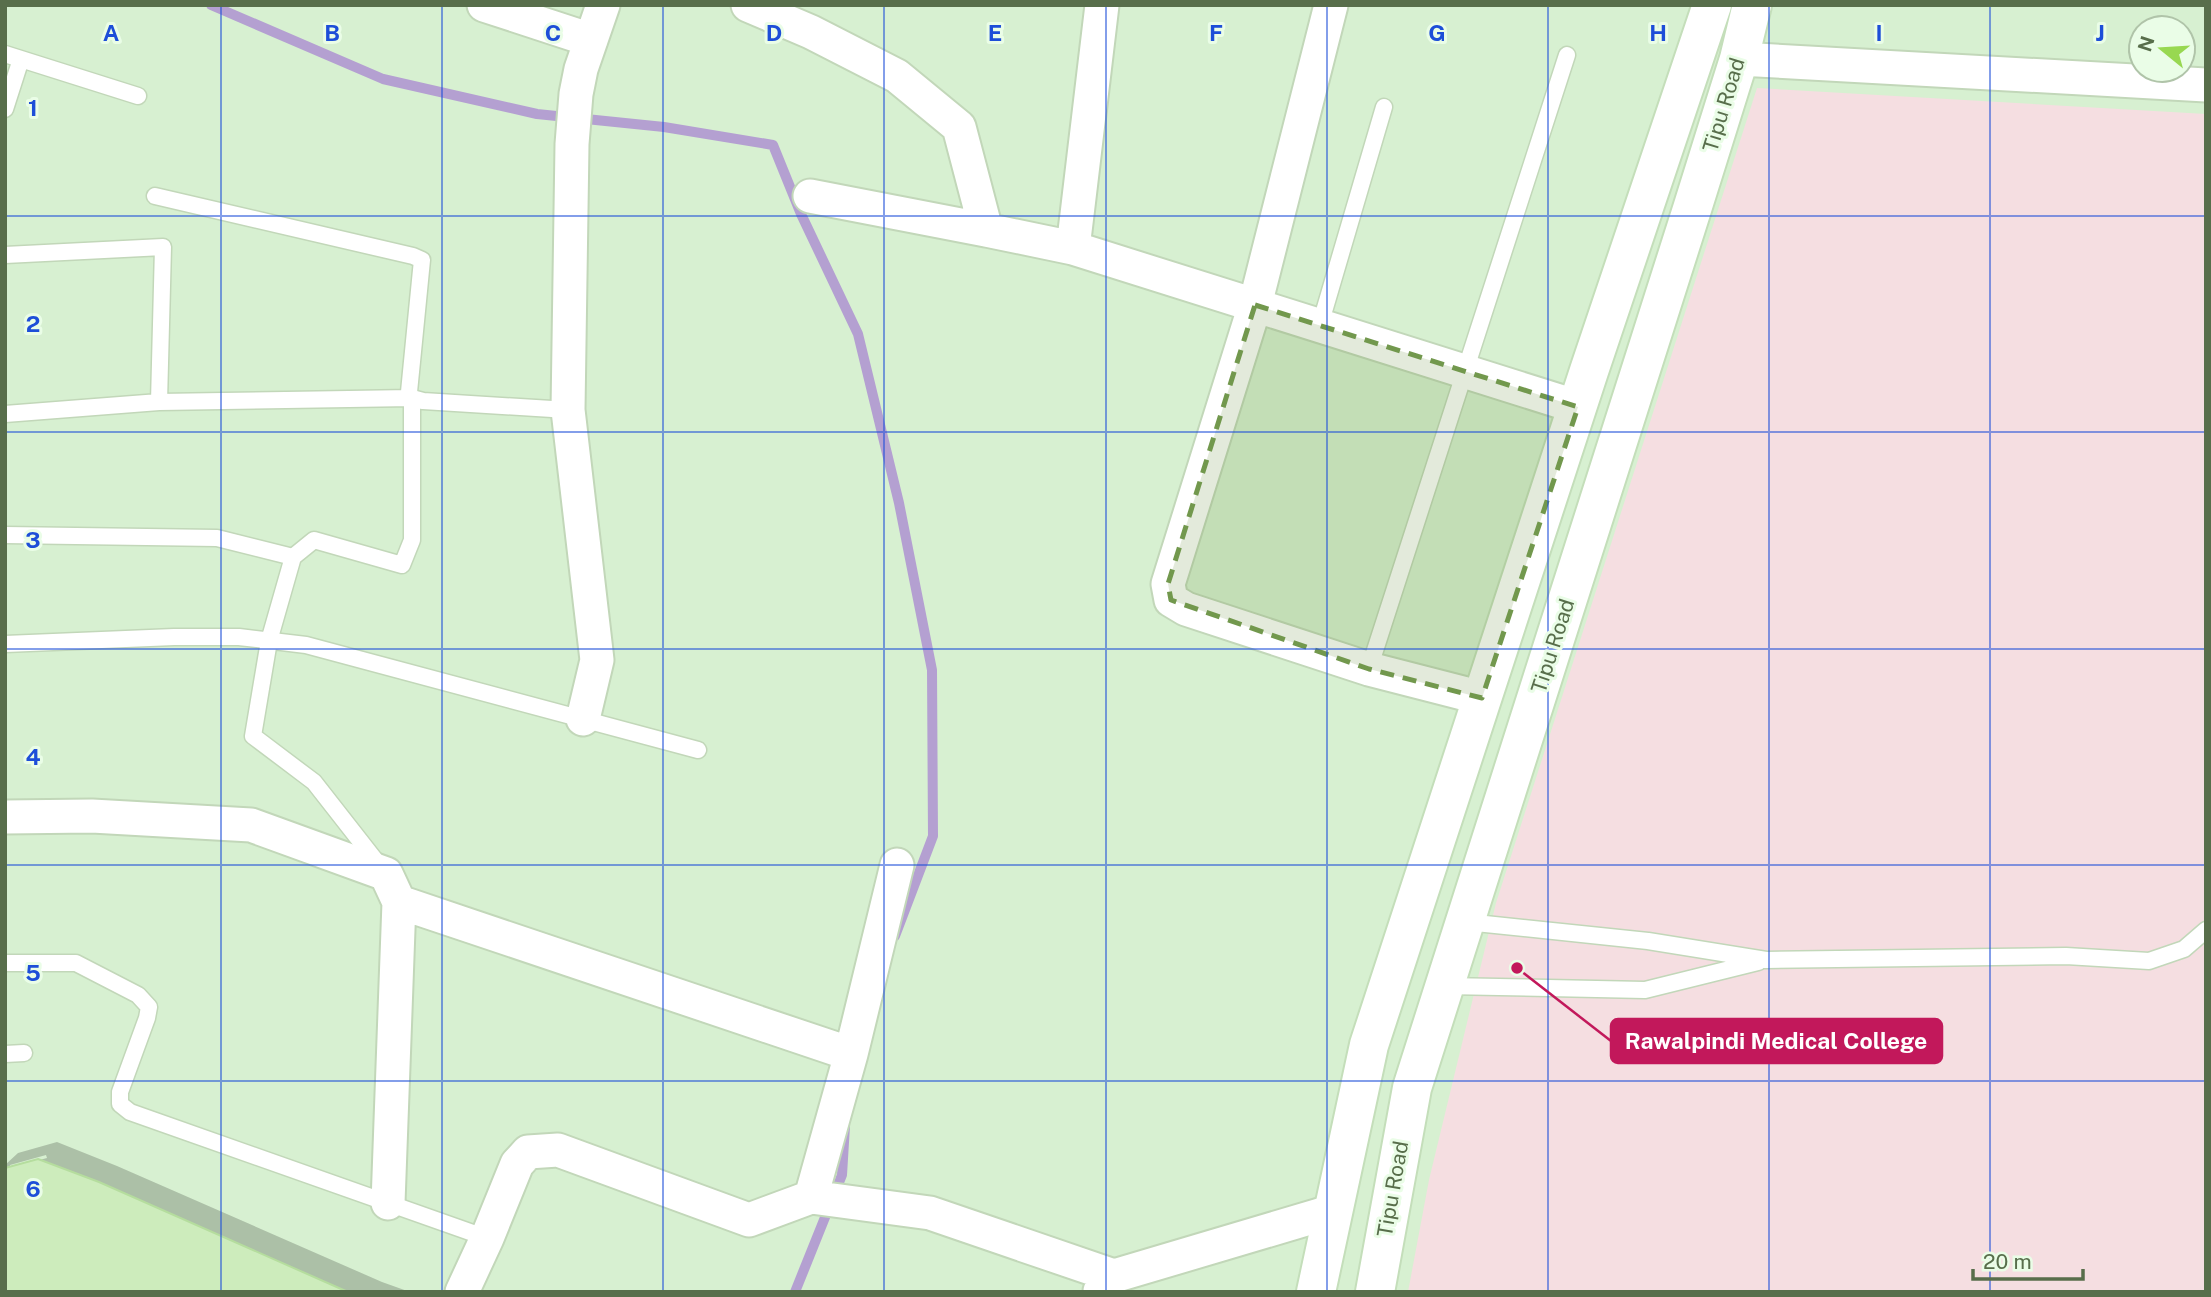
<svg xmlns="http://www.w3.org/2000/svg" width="2211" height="1297" font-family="'Public Sans',sans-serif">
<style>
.residential{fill:#d7f0d1;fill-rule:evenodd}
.education{fill:#f5dee1}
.shadow{fill:#0003;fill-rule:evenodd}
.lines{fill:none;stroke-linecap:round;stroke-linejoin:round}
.stream{stroke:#b4a0d1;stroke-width:10}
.building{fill:#cdecbc;stroke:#b5dd9e;stroke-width:2}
.service-casing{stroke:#c2d7b9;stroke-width:19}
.minor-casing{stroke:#c2d7b9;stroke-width:37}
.secondary-casing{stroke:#c4deba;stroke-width:42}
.service{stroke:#fff;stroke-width:16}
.minor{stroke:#fff;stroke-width:33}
.secondary{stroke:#fff;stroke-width:38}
.marked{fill:#72984d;fill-opacity:0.2;stroke:#72984d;stroke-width:5;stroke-dasharray:14 9;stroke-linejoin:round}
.grid{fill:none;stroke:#1d4ed8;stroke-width:2;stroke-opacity:0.55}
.labels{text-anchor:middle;stroke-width:6;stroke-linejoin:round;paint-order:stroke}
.street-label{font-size:21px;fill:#586e4b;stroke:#eafde7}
.grid-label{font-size:23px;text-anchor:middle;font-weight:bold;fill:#1d4ed8;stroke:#eafde7;stroke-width:6;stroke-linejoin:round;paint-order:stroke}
.leader{fill:none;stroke:#c2185b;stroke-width:2.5}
.callout-dot{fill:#c2185b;stroke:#eafde7;stroke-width:2.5}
.callout{fill:#c2185b;stroke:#c2185b;stroke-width:2.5}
.callout-label{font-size:23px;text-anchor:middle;font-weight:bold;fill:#fff}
</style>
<rect width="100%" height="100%" fill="#e5f9e1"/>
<path class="residential" d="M5 5H2206V1292H5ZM2141 28H2183V70H2141Z"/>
<path class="education" d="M1757 88 2206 114V1292H1408L1429 1180 1496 903Z"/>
<path class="shadow" d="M57 1142 117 1166 382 1282 410 1292H5V1165L18 1153ZM46 1155 47 1158 10 1168V1165Z"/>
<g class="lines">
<path class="stream" d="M211 5 383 79 537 114 664 127 773 145 801 214 858 334 899 503 932 670 933 836 895 936
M795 1292 842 1175 845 1126"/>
</g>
<path class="building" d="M38 1159 99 1182 348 1292H5V1168Z"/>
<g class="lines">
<g class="service-casing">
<path id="service" d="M5 54 138 96
M5 109 21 59
M155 196 413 256 422 260 409 392 412 398 423 401 568 410
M5 255 163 247 159 402
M1320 325 1384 107
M5 414 159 402 412 398V540L402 565 314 540 293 557
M5 535 217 538 293 557 269 641 253 736 314 782 379 865
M5 644 174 637H239L306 645 698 750
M1369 669 1567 55
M1466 922 1648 941 1766 960 2066 956 2149 961 2184 949 2206 930
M5 963H76L138 995 149 1007 147 1018 120 1092V1104L130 1112 487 1238
M1445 986 1645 990 1758 962
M5 1054 24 1053"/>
</g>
<g class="minor-casing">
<path id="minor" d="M484 5 591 40
M748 5 811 32 897 76 959 127 986 230 1073 248 1578 407
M1331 5 1255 305 1168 584 1171 600 1186 609 1369 669 1482 698
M1739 59 2206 85
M810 196 986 230
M1073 248 1102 5
M583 719 597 660 568 410 572 144 576 94 581 69 603 5
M5 817 92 816 251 825 386 874 399 902 851 1054
M811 1197 851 1054 897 865
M388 1203 399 902
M1100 1291 1114 1276 1333 1211
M462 1292 487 1238 517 1164 528 1152 558 1150 749 1220 811 1197 930 1213 1114 1276"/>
</g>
<g class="secondary-casing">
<path id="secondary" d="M1316 1292 1369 1045 1589 371 1712 5
M1375 1292 1412 1088 1693 206 1739 59 1752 5"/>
</g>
<use href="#service" class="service"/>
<use href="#minor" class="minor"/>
<use href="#secondary" class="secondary"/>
</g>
<path class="marked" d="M1255 305 1578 407 1482 698 1369 669 1171 600 1168 584Z"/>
<path class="grid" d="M221 5V1292M442 5V1292M663 5V1292M884 5V1292M1106 5V1292M1327 5V1292M1548 5V1292M1769 5V1292M1990 5V1292M5 216H2206M5 432H2206M5 649H2206M5 865H2206M5 1081H2206"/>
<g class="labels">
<g class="street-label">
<text transform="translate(1724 105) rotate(-73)" y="7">Tipu Road</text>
<text transform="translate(1553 646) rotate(-72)" y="7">Tipu Road</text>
<text transform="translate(1393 1189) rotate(-80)" y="7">Tipu Road</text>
</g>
</g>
<g class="grid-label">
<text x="111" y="41">A</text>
<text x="332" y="41">B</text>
<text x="553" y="41">C</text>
<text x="774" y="41">D</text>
<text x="995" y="41">E</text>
<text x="1216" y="41">F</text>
<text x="1437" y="41">G</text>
<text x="1658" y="41">H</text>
<text x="1879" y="41">I</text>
<text x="2100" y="41">J</text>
<text x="33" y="116">1</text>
<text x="33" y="332">2</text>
<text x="33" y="548">3</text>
<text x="33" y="765">4</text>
<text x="33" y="981">5</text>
<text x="33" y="1197">6</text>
</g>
<path class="leader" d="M1517 968L1611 1041"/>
<circle class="callout-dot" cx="1517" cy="968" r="7"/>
<rect class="callout" x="1611" y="1019" width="331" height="44" rx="7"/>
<g class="callout-label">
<text x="1776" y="1049">Rawalpindi Medical College</text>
</g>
<rect width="2211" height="1297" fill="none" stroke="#586e4b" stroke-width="14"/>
<g transform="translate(2162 49) rotate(288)"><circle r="33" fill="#eafde7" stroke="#b0c4a9" stroke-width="2"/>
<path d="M0-5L12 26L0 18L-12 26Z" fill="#98d851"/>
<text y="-10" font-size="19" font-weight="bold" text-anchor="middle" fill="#586e4b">N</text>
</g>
<path d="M1973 1269v10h110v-10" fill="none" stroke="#586e4b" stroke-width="3.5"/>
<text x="1983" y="1269" font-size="21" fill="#586e4b" stroke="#eafde7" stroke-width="5" paint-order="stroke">20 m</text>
</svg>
